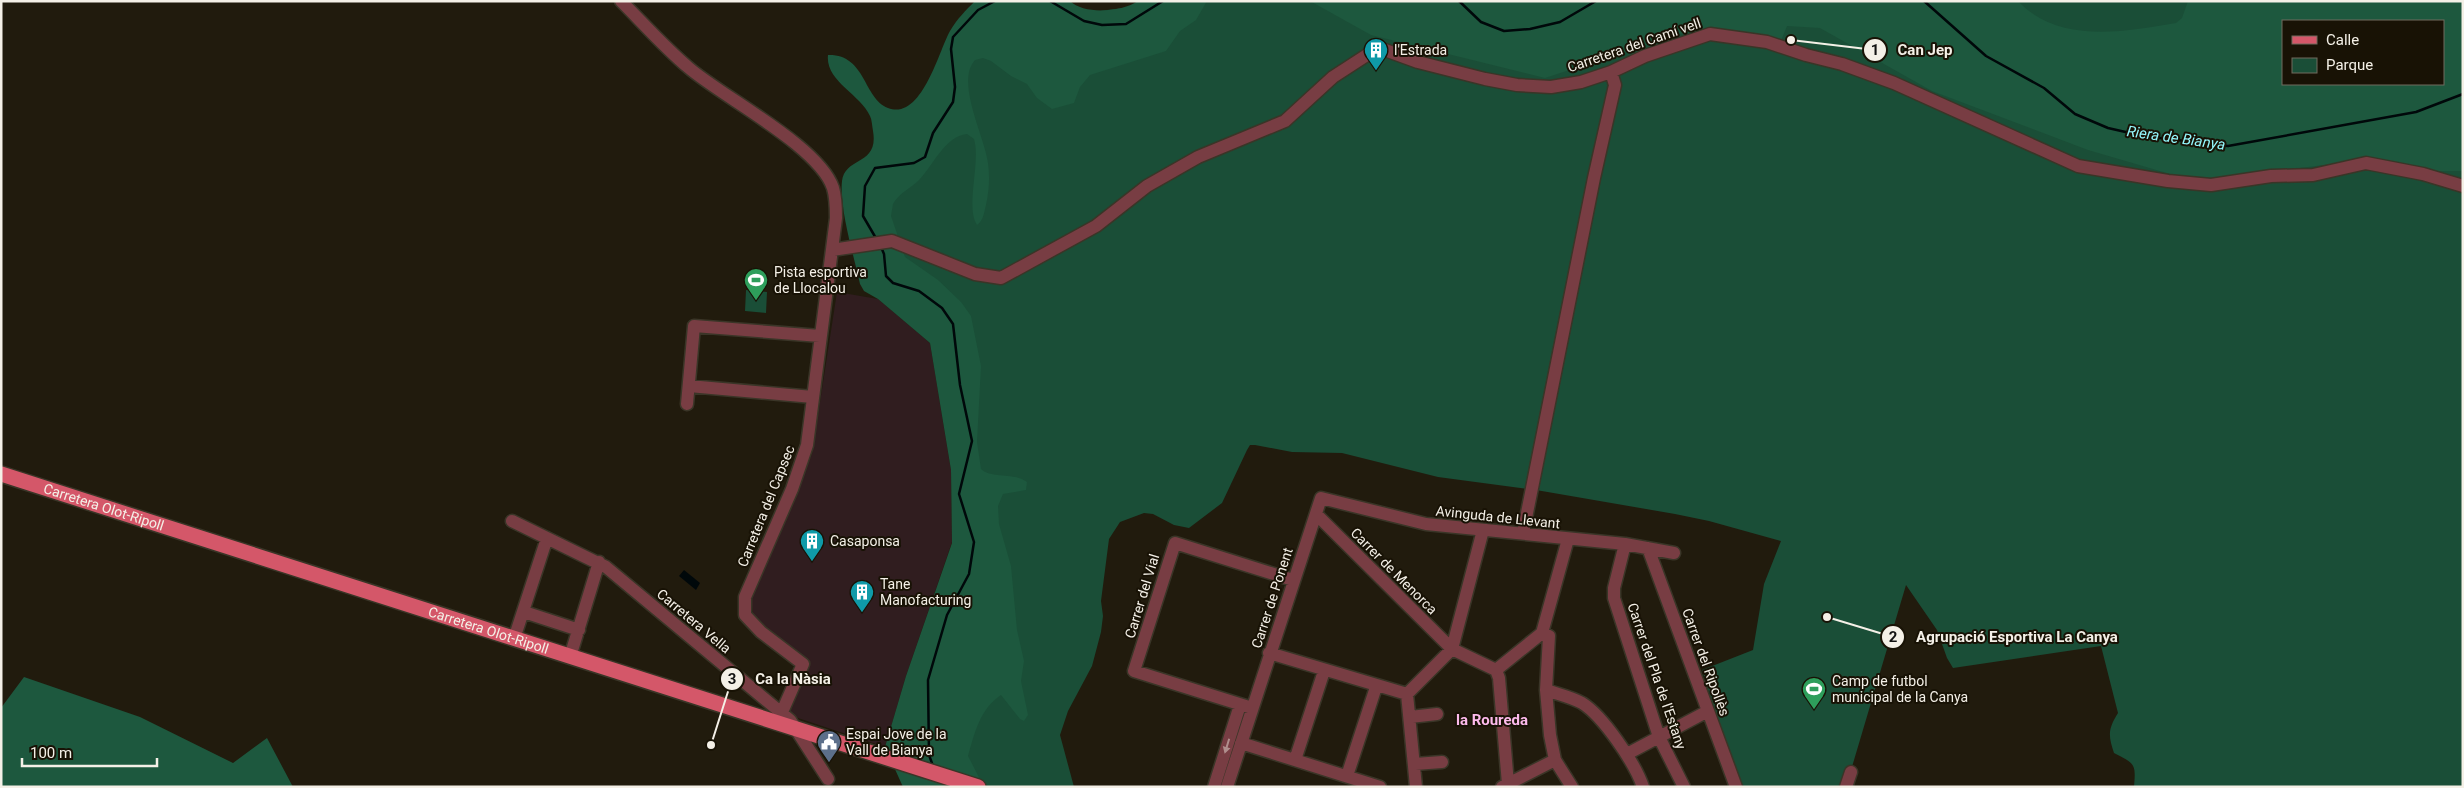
<svg xmlns="http://www.w3.org/2000/svg" width="2464" height="788" font-family="Roboto,sans-serif">
<style>
.industrial{fill:#301d1f}
.green{fill:#1a4e37;fill-rule:evenodd}
.forest{fill:#1d583e;fill-rule:evenodd}
.water{fill:#00080a}
.lines{fill:none;stroke-linecap:round;stroke-linejoin:round}
.stream{stroke:#00080a;stroke-width:2.5}
.minor-casing{stroke:#3a3527;stroke-width:15}
.major-casing{stroke:#3a3527;stroke-width:18}
.minor{stroke:#783d43;stroke-width:12}
.major{stroke:#d45769;stroke-width:15}
.oneway{fill:#b08e8d}
.labels{text-anchor:middle;stroke-width:4;stroke-linejoin:round;paint-order:stroke}
.street-label{font-size:14px;fill:#f4f0e7;stroke:#181205}
.poi-label{font-size:14px;fill:#f4f0e7;stroke:#181205;text-anchor:start}
.water-label{font-size:15px;font-style:italic;fill:#94f7fc;stroke:#181205}
.neighbourhood-label{font-size:15px;font-weight:bold;fill:#fdbaec;stroke:#181205}
.leader{fill:none;stroke:#f4f0e7;stroke-width:2}
.callout-dot{fill:#f4f0e7;stroke:#181205;stroke-width:2}
.mark-label{font-size:15px;text-anchor:middle;font-weight:bold;fill:#111}
.callout-label{font-size:15px;text-anchor:middle;font-weight:bold;fill:#f4f0e7;stroke:#181205;stroke-width:4;stroke-linejoin:round;paint-order:stroke}
</style>
<rect width="100%" height="100%" fill="#211b0d"/>
<path class="industrial" d="M837 292 878 299 930 343 951 470 952 542 906 676 885 747 792 716 789 709 810 662 760 624 753 613 751 598 812 454Z"/>
<path class="green" d="M1179 1H2463V787H2134C2136 763 2135 764 2114 753 2108 735 2108 729 2118 713L2101 646 1953 668 1947 658 1937 630 1906 585 1846 787H1738L1702 670 1753 650 1764 584 1781 541 1709 521 1675 514 1536 490 1438 477 1342 453 1292 452 1255 445H1250L1247 450 1222 503 1189 528 1174 525 1153 514 1144 513 1120 522 1109 539 1101 601 1103 616 1101 632 1092 666 1068 711 1060 735 1074 787H929L937 689 967 414 902 285 878 164 951 68 1067 15ZM2283 21H2443V84H2283Z
M746 290 767 292 766 313 745 311Z"/>
<path class="forest" d="M975 1H1070C1084 15 1122 12 1138 1H1207L1196 20 1180 31 1166 51 1090 75 1080 87 1074 103 1052 109 1037 98 1027 84 1011 76 991 61 983 58 975 60C955 82 985 137 988 163 990 177 989 191 986 205 984 212 984 220 977 225 965 207 981 162 974 139L967 134C945 136 933 166 919 180 911 188 898 194 893 204L891 216 905 257 938 280 961 302 971 316 981 366 977 442 981 469C991 479 1014 472 1027 482L1026 490 1003 494 998 506 999 524 1011 566 1017 630 1024 661 1021 681 1028 715 1024 721 1020 719 1001 695C980 709 975 732 968 756L984 787H903L885 747 906 676 952 543 951 470 930 343 878 299 864 291 860 284C854 256 839 208 842 181 845 156 879 166 873 131 872 126 872 120 870 116 860 94 825 81 828 55 866 54 863 98 888 108 922 121 939 50 950 31 957 19 966 10 975 1Z
M1310 1H2018C2058 44 2124 32 2176 23L2182 18 2188 1H2463V171H2437L2356 161 2194 181 2088 150 1932 91 1820 28 1787 26 1781 41 1710 30 1679 34 1545 78 1371 35ZM2283 21H2443V84H2283Z
M24 677 140 717 233 763 267 738 293 787H1V708Z"/>
<path class="water" d="M684 570 700 583 696 590 679 576Z"/>
<g class="lines">
<path class="stream" d="M1050 1 1084 21 1102 25 1126 24 1163 1
M1459 1 1481 22 1504 31 1530 29 1560 22 1596 1
M1924 1 1986 56 2044 88 2075 114 2108 128 2143 136 2228 146 2416 112 2463 94
M877 240 863 216 865 186 875 168 914 163 925 157 933 133 953 102 955 87 951 49 953 37 978 10 995 1
M881 247 884 254 886 276 893 283 919 291 942 308 953 324 960 385 972 441 959 494 974 542 969 574 947 615 928 680 929 755 933 766"/>
<g class="minor-casing">
<path id="minor" d="M621 1C643 23 665 48 689 68 724 98 819 146 833 188 836 198 836 209 836 218L807 445 792 489 745 597V615L761 632 803 664 782 712 779 724
M832 250 892 241 975 274 1001 278 1096 226 1147 186 1198 157 1285 121 1333 77 1370 53 1385 50 1418 62 1485 79 1517 85 1551 87 1581 82 1611 72 1645 56 1710 34 1767 42 1806 55 1842 64 1894 83 2078 166 2168 181 2211 185 2271 176 2313 175 2366 163 2423 174 2463 186
M689 386 813 397
M687 404 694 326 820 336
M1316 514 1452 649 1496 670 1542 633
M512 521 606 567 790 720 828 779
M1523 533 1594 178 1615 85 1611 72
M1568 539 1542 633 1549 636 1546 690 1550 735 1555 760 1572 787
M1625 544 1614 588V598L1659 737 1684 787
M1648 548 1736 787
M524 612 579 630
M514 639 547 538
M1269 653 1407 694 1452 649 1483 530
M570 657 599 562
M1496 670 1499 678 1508 784
M1546 690C1557 694 1571 697 1582 703 1603 716 1635 763 1643 787
M1407 694 1416 787
M1252 708 1134 671 1175 543 1293 580
M1410 717 1437 714
M1241 743 1380 787
M1627 754 1708 711
M1295 760 1324 671
M1415 764 1442 762
M1347 776 1376 687
M1214 787 1240 705
M1227 787 1321 498 1426 524 1625 544 1674 553
M1502 787 1555 760
M1846 787 1851 772"/>
</g>
<g class="major-casing">
<g id="major">
<path id="s1" d="M1 474 978 787"/>
</g>
</g>
<use href="#minor" class="minor"/>
<use href="#major" class="major"/>
</g>
<defs><path id="oneway-solid" d="M-6-.8H1V-3.2L6.5 0L1 3.2V.8H-6Z" transform="scale(1.25)"/></defs>
<use class="oneway" href="#oneway-solid" transform="translate(1227 746) rotate(107)"/>
<defs>
<g id="building-pin" transform="scale(1.25)"><path d="M0 17L-7.5 6A9.5 9.5 0 1 1 7.5 6Z" fill="#0f9aa8" stroke="#181205"/><path d="M-4-6H4V6H1V3H-1V6H-4ZM-2.5-4.3h1.7v1.8h-1.7ZM.8-4.3h1.7v1.8H.8ZM-2.5-1h1.7V.8h-1.7ZM.8-1h1.7V.8H.8Z" fill="#fff"/></g>
<g id="stadium-pin" transform="scale(1.25)"><path d="M0 17L-7.5 6A9.5 9.5 0 1 1 7.5 6Z" fill="#2e9e5b" stroke="#181205"/><path d="M0-5a6.5 5 0 1 0 0 10a6.5 5 0 1 0 0-10ZM-3.5-1.8h7v3.6h-7Z" fill="#fff"/></g>
<g id="civic-pin" transform="scale(1.25)"><path d="M0 17L-7.5 6A9.5 9.5 0 1 1 7.5 6Z" fill="#5c6f8a" stroke="#181205"/><path d="M-.6-6.5H3V-4.5H.6V-3L4-1V1h2V6H-6V1h2V-1L-.6-3ZM-1.2 2.5V6h2.4V2.5Z" fill="#fff"/></g>
</defs>
<g fill-rule="evenodd">
<use href="#building-pin" x="1376" y="50"/>
<use href="#stadium-pin" x="756" y="280"/>
<use href="#building-pin" x="812" y="541"/>
<use href="#building-pin" x="862" y="592"/>
<use href="#stadium-pin" x="1814" y="689"/>
<use href="#civic-pin" x="829" y="742"/>
</g>
<g class="labels">
<g class="street-label">
<text transform="translate(1634 45) rotate(-19)" y="5">Carretera del Camí vell</text>
<text transform="translate(766 506) rotate(-68)" y="5">Carretera del Capsec</text>
<text dy="5" stroke="none"><textPath href="#s1" startOffset="108">Carretera Olot-Ripoll</textPath></text>
<text transform="translate(1498 517) rotate(6)" y="5">Avinguda de Llevant</text>
<text transform="translate(1394 571) rotate(45)" y="5">Carrer de Menorca</text>
<text transform="translate(1142 596) rotate(-73)" y="5">Carrer del Vial</text>
<text transform="translate(1272 598) rotate(-72)" y="5">Carrer de Ponent</text>
<text transform="translate(694 621) rotate(40)" y="5">Carretera Vella</text>
<text dy="5" stroke="none"><textPath href="#s1" startOffset="512">Carretera Olot-Ripoll</textPath></text>
<text transform="translate(1706 662) rotate(70)" y="5">Carrer del Ripollès</text>
<text transform="translate(1657 676) rotate(71)" y="5">Carrer del Pla de l'Estany</text>
</g>
<g class="poi-label">
<text x="1394" y="55">l'Estrada</text>
<text x="774" y="277">Pista esportiva<tspan x="774" dy="16">de Llocalou</tspan></text>
<text x="830" y="546">Casaponsa</text>
<text x="880" y="589">Tane<tspan x="880" dy="16">Manofacturing</tspan></text>
<text x="1832" y="686">Camp de futbol<tspan x="1832" dy="16">municipal de la Canya</tspan></text>
<text x="846" y="739">Espai Jove de la<tspan x="846" dy="16">Vall de Bianya</tspan></text>
</g>
<g class="water-label">
<text transform="translate(2176 138) rotate(8)" y="5">Riera de Bianya</text>
</g>
<g class="neighbourhood-label">
<text x="1492" y="725">la Roureda</text>
</g>
</g>
<path class="leader" d="M1791 40L1875 50M1827 617L1893 637M711 745L732 679"/>
<g class="callout-dot">
<circle cx="1791" cy="40" r="5"/>
<circle cx="1827" cy="617" r="5"/>
<circle cx="711" cy="745" r="5"/>
<circle cx="1875" cy="50" r="12"/>
<circle cx="1893" cy="637" r="12"/>
<circle cx="732" cy="679" r="12"/>
</g>
<g class="mark-label">
<text x="1875" y="55">1</text>
<text x="1893" y="642">2</text>
<text x="732" y="684">3</text>
</g>
<g class="callout-label">
<text x="1925" y="55">Can Jep</text>
<text x="2017" y="642">Agrupació Esportiva La Canya</text>
<text x="793" y="684">Ca la Nàsia</text>
</g>
<rect width="2464" height="788" fill="none" stroke="#f4f0e7" stroke-width="5"/>
<rect x="2282" y="20" width="162" height="65" fill="#181205" stroke="#706b5f"/>
<rect x="2292" y="36" width="25" height="8" fill="#d45769" stroke="#706b5f"/>
<text x="2326" y="45" font-size="15" fill="#f4f0e7">Calle</text>
<rect x="2292" y="58" width="25" height="15" fill="#1a4e37" stroke="#706b5f"/>
<text x="2326" y="70" font-size="15" fill="#f4f0e7">Parque</text>
<path d="M22 758v8h135v-8" fill="none" stroke="#f4f0e7" stroke-width="2.5"/>
<text x="30" y="758" font-size="15" fill="#f4f0e7" stroke="#181205" stroke-width="4" paint-order="stroke">100 m</text>
</svg>
